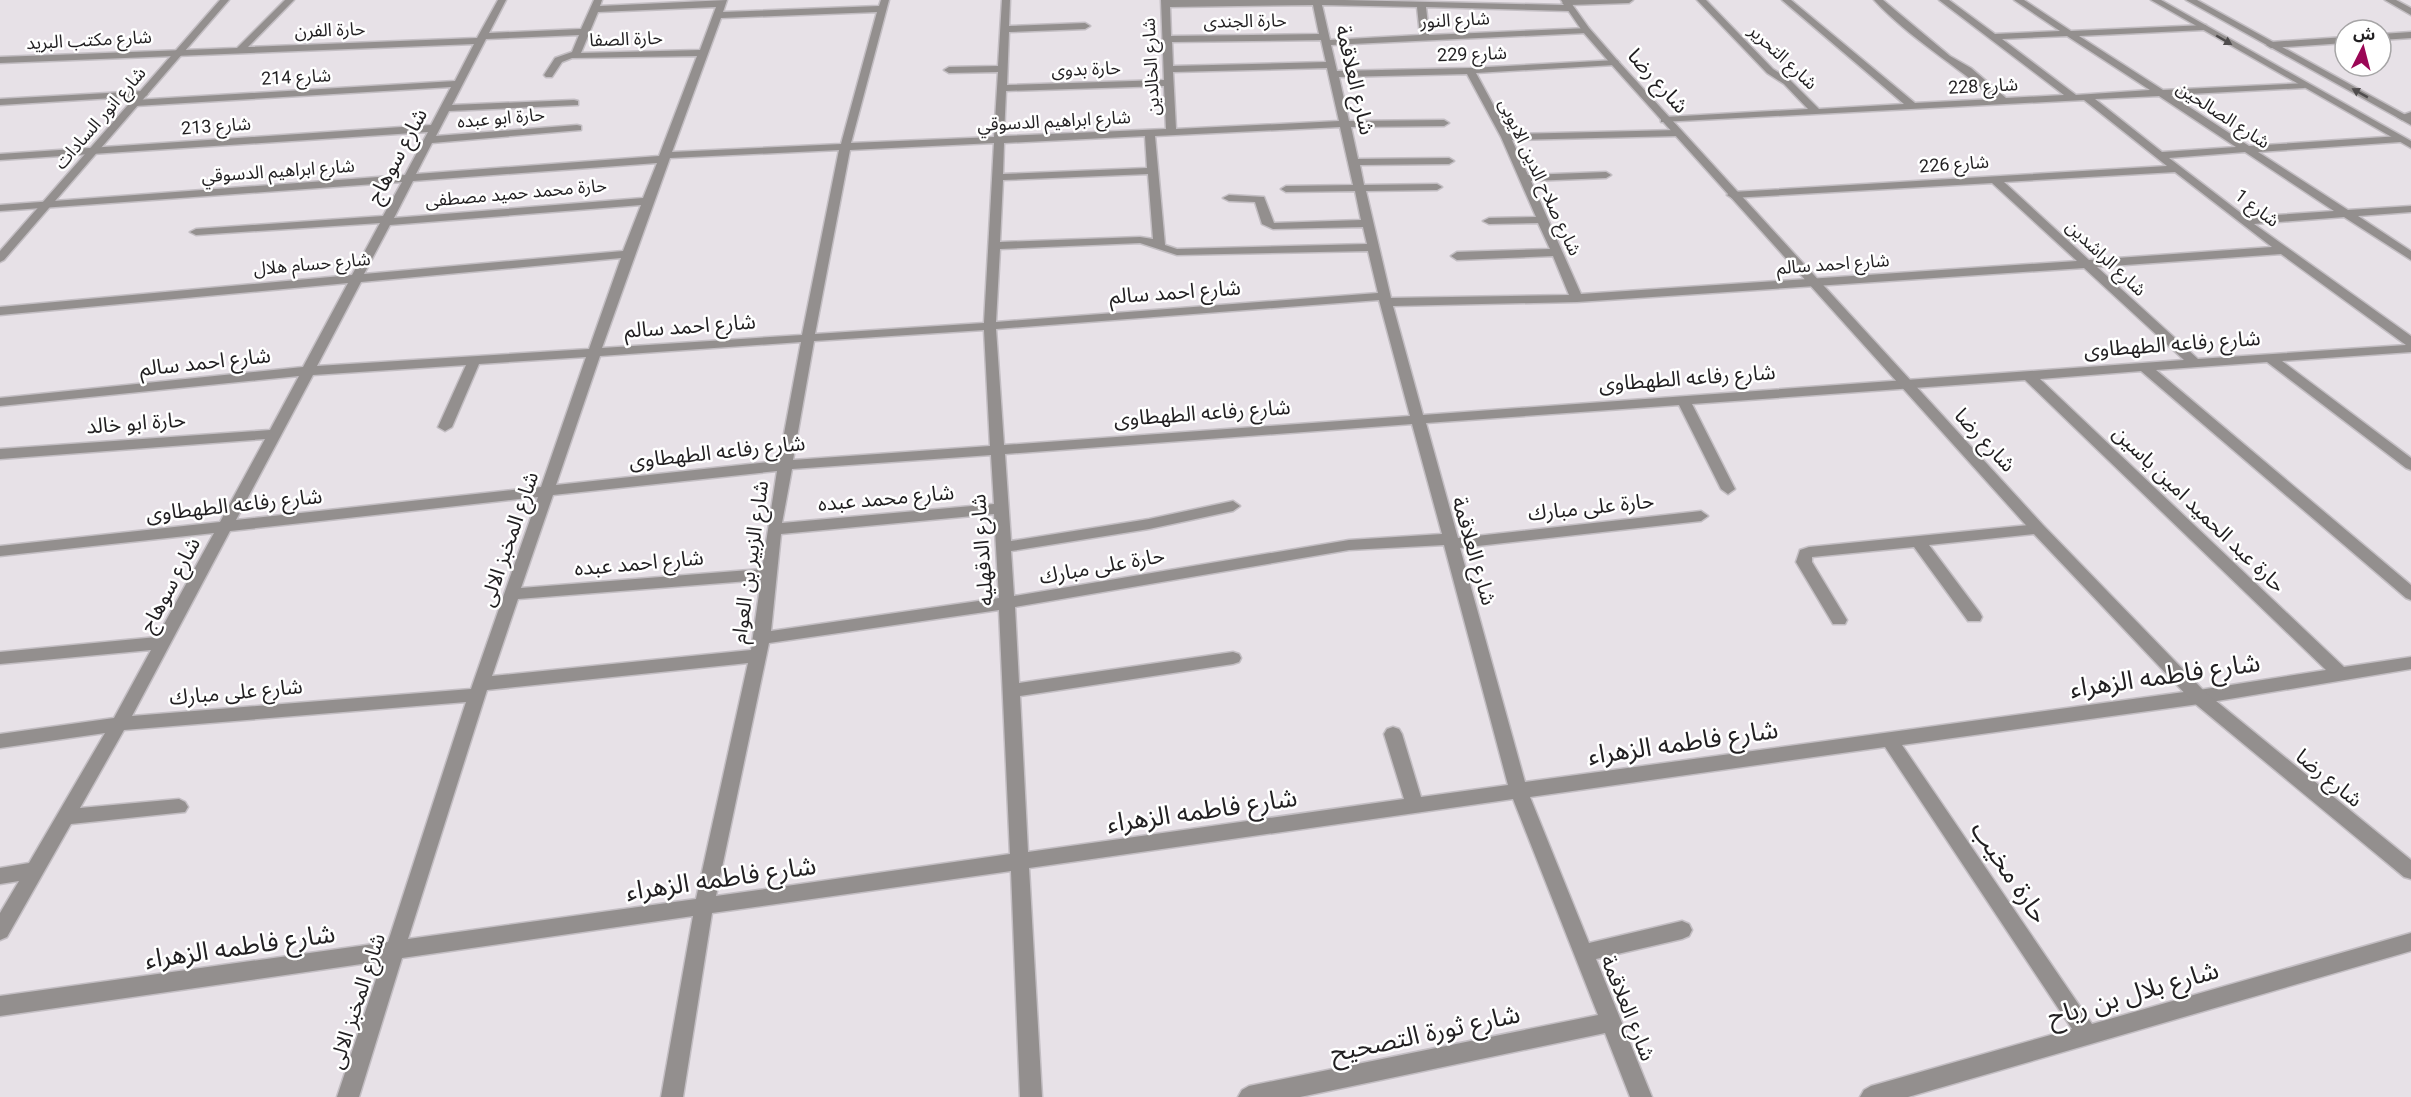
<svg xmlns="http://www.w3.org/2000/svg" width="2411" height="1097" font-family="Roboto,'Noto Sans Arabic',sans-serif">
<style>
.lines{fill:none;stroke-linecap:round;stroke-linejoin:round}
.minor-casing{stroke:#c3bec3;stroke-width:3}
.tertiary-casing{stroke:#c3bec3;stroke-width:3}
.minor{fill:#938f8e;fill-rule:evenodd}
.tertiary{fill:#938f8e;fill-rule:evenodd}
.oneway{fill:#4f4c4d}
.labels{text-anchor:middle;stroke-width:5;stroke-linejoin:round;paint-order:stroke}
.far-street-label{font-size:18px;fill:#211f21;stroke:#fff}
.street-label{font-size:21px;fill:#211f21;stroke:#fff}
.near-street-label{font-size:26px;fill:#211f21;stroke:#fff}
</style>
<rect width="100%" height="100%" fill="#e7e1e7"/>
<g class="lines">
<g class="minor-casing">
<path id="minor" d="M285 0H294L248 47 477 38 498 0H506L489 33 581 29 594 0H602L600 6 727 0 723 12 879 6 881 0H889L851 143 994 137 998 72 949 73 944 70 949 67 998 66 1002 0H1010L1009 26 1085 23 1090 26 1085 29 1009 32 1007 85 1164 80 1161 0H1344L1564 5 1562 3 1566 0H1633L1629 3 1570 5 1573 8 1569 11 1426 7 1429 35 1589 28V32L1586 33 1331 45 1337 71 1470 68 1617 60 1619 62 1614 65 1476 73 1509 134 1677 130 1682 133 1677 136 1512 140 1528 175 1606 172 1611 175 1606 178 1531 181 1581 294 2077 261 1992 183 1732 198 1727 195 1732 192 2167 166 2084 100 1661 122V118L1665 117 1808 109 1784 84 1767 73 1697 0H1706L1773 69 1790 80 1819 109 1904 104 1782 0H1791L1915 103 1995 99C1956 65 1909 38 1874 0H1883L1950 56 1971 68 2006 98 2064 95 1939 0H1949L1995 34 2060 31 2014 0H2024L2071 31 2206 25V29L2203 30 2079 36 2163 90 2307 83V87L2304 88 2171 95 2249 146 2400 136 2405 139 2400 142 2258 152 2348 210 2411 206V212L2358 216 2411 251V260L2344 217 2254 224 2411 336V352L2282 361 2411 458V470L2406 468 2267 362 2156 370 2411 585V600L2406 598 2141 371 2040 379 2344 667 2411 657V669L2199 704 1902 745 2092 1024 2411 933V951L1908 1097H1860L1864 1090 1871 1086 2072 1029 1885 747 1530 797 1589 943 1682 921 1689 924 1692 930 1689 936 1682 939 1596 959 1652 1097H1630L1605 1033 1300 1097H1238L1242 1090 1249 1086 1598 1015 1513 799 1029 868 1042 1097H1020L1011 871 712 913 683 1097H661L693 916 402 958 359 1097H337L382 961 0 1016V996L388 942 466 702 124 730 80 808 179 799 185 802 188 807 185 812 71 824 7 937 0 940V913L19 881 0 884V868L29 863 105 733 0 748V734L114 718 151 650 0 664V652L157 637 214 533 0 556V546L220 522 265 439 0 459V449L270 430 299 376 0 406V398L303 367 348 283 0 315V307L352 275 380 223 196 235 190 232 196 229 383 216 402 182 0 211V205L405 175 428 132 0 160V154L431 125 451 87 135 106 130 103 135 100 455 81 474 44 0 63V57L237 48ZM1313 5 1319 34 1171 36 1170 7ZM1322 5 1417 7 1420 35 1330 40ZM716 7 700 50 581 53 598 12ZM877 12 841 144 672 152 721 18ZM579 35 572 52 555 58 544 75 546 77H552L562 62 572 58 697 56 659 156 416 174 432 143 581 130V126L577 125 436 136 449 111 578 105V101L574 100 452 105 486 39ZM2067 36 2150 90 2076 95 2002 39ZM1321 40 1326 62 1173 66 1172 42ZM1327 68 1339 121 1176 129 1173 72ZM1467 74 1501 137 1536 217 1489 218 1483 221 1489 224 1538 223 1550 249 1457 252 1451 256 1457 260 1553 256 1569 295 1391 298 1366 191 1437 190 1442 187 1437 184 1364 185 1360 165 1449 164 1454 161 1449 158 1358 159 1351 127 1444 126 1449 123 1444 120 1349 121 1339 77ZM1164 86 1166 129 1004 136 1006 91ZM2159 96 2236 147 2162 152 2095 99ZM1340 127 1353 185 1286 186 1281 189 1286 192 1355 191 1361 220 1274 223 1264 197 1229 195 1223 198 1229 201 1255 202 1262 224 1273 229 1363 227 1367 244 1177 249 1165 245 1155 136ZM1145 136 1147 168 1003 174 1004 143ZM994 143 984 323 815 334 850 150ZM839 150 802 335 602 348 670 158ZM2245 152 2334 211 2246 217 2169 158ZM657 163 643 198 394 218 413 181ZM2175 172 2272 247 2089 260 2004 182ZM1148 174 1153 239 1140 237 1000 242 1003 180ZM641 205 623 251 364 274 390 225ZM1140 243 1177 255 1368 251 1378 293 996 322 1000 249ZM2281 254 2406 345 2198 359 2097 267ZM621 258 589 349 317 366 361 282ZM2084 268 2184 360 1423 415 1393 306 1577 302ZM1379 300 1410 416 1004 445 996 329ZM984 330 990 446 793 460 814 341ZM801 342 779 461 556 485 600 356ZM586 357 541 487 236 520 313 375 466 365 438 427 445 431 452 427 479 364ZM2025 380 2326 670 2199 690 1525 782 1460 548 1701 521 1708 516 1701 511 1458 538 1426 423 1679 405 1721 489 1728 494 1735 489 1692 404ZM1412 424 1442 534 1349 540 1014 596 1011 551 1149 529 1233 511 1240 506 1233 501 1149 519 1011 541 1005 454ZM991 455 994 504 782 523 792 469ZM777 471 762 569 521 588 553 495ZM538 497 471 689 132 716 230 531ZM994 514 999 598 771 631 781 534ZM1444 545 1508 785 1421 797 1402 734 1399 729 1393 727 1387 729 1384 734 1404 799 1028 852 1020 696 1233 664 1239 662 1241 658 1239 654 1233 652 1019 683 1015 607 1349 550ZM761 580 751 650 492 676 518 599ZM999 610 1010 854 716 896 769 643ZM748 663 696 899 408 939 487 690Z
M2385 0H2396L2411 8V15Z
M2411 32V38L2381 40V34Z
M2345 37V43L2271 48 2266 45 2271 42Z
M143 91 148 94 146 96 0 105V99Z
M2411 112V118L2402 120 2397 117Z
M2038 524 2045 529 2043 533 1929 545 1980 613 1982 617 1980 621H1968L1914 547 1812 557V562L1847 620 1845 624H1833L1796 562 1800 550 1809 547Z"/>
</g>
<g class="tertiary-casing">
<path id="tertiary" d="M220 0H229L4 260 0 262V251Z
M1561 0H1569L1589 28 1617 60 2043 525 2205 692 2411 860V879L2404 877 2193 702 2033 533 1611 64 1583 32Z
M2151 0H2161L2411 141V148Z
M2186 0H2197L2411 118V125Z"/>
</g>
<use href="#minor" class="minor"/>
<use href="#tertiary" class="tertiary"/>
</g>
<defs><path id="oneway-solid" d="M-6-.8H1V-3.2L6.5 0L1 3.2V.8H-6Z" transform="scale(1.5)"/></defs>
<g class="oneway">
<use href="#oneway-solid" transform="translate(2224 40) rotate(30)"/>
<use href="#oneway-solid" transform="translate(2360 93) rotate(-151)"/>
</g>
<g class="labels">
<g class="far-street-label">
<text transform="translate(1455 20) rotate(-3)" y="6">شارع النور</text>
<text transform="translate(1245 21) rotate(-1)" y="6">حارة الجندى</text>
<text transform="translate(330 30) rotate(-2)" y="6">حارة الفرن</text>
<text transform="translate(626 39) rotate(-2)" y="6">حارة الصفا</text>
<text transform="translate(89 40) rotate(-3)" y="6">شارع مكتب البريد</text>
<text transform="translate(1472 54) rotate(-2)" y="6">شارع 229</text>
<text transform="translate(1783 57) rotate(43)" y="6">شارع التحرير</text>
<text transform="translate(1151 67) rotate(-93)" y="6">شارع الخالدين</text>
<text transform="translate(1086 69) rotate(-2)" y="6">حارة بدوى</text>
<text transform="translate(296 77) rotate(-3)" y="6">شارع 214</text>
<text transform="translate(1983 86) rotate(-3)" y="6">شارع 228</text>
<text transform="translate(2223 115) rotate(33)" y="6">شارع الصالحين</text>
<text transform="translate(100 118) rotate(-49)" y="6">شارع انور السادات</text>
<text transform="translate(501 118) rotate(-5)" y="6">حارة ابو عبده</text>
<text transform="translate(1054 121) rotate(-3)" y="6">شارع ابراهيم الدسوقي</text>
<text transform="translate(216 126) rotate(-4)" y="6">شارع 213</text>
<text transform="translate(1954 164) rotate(-4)" y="6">شارع 226</text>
<text transform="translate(278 171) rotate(-4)" y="6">شارع ابراهيم الدسوقي</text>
<text transform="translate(1540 177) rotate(65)" y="6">شارع صلاح الدين الايوبى</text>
<text transform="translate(516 193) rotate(-5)" y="6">حارة محمد حميد مصطفى</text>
<text transform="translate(2257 208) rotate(37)" y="6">شارع 1</text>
<text transform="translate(2106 258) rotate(43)" y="6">شارع الراشدين</text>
<text transform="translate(312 264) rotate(-5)" y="6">شارع حسام هلال</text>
<text transform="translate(1833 264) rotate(-4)" y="6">شارع احمد سالم</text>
</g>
<g class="street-label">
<text transform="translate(1355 80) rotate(77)" y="7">شارع العلاقمة</text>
<text transform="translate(1658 81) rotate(48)" y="7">شارع رضا</text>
<text transform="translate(397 156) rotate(-62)" y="7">شارع سوهاج</text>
<text transform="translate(1175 292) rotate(-4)" y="7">شارع احمد سالم</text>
<text transform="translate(690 326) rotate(-4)" y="7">شارع احمد سالم</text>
<text transform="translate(2172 344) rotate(-4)" y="7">شارع رفاعه الطهطاوى</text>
<text transform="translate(205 362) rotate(-6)" y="7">شارع احمد سالم</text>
<text transform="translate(1687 378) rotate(-4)" y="7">شارع رفاعه الطهطاوى</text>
<text transform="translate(1202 413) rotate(-4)" y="7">شارع رفاعه الطهطاوى</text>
<text transform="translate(136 423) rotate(-4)" y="7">حارة ابو خالد</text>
<text transform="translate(1985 440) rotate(47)" y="7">شارع رضا</text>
<text transform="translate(717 452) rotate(-6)" y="7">شارع رفاعه الطهطاوى</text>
<text transform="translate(886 498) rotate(-5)" y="7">شارع محمد عبده</text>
<text transform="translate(234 505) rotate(-6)" y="7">شارع رفاعه الطهطاوى</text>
<text transform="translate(1591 507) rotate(-6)" y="7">حارة على مبارك</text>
<text transform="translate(2199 509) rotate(44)" y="7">حارة عبد الحميد امين ياسين</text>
<text transform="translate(509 539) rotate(-71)" y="7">شارع المخبز الالى</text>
<text transform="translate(982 550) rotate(-94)" y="7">شارع الدقهليه</text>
<text transform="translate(1474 551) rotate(74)" y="7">شارع العلاقمة</text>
<text transform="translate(750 562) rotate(-82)" y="7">شارع الزبير بن العوام</text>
<text transform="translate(639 563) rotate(-5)" y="7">شارع احمد عبده</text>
<text transform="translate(1102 566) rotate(-10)" y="7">حارة على مبارك</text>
<text transform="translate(170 585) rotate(-62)" y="7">شارع سوهاج</text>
<text transform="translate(236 692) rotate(-5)" y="7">شارع على مبارك</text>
<text transform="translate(2329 778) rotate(39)" y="7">شارع رضا</text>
<text transform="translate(357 1001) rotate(-72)" y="7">شارع المخبز الالى</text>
<text transform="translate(1628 1008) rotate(68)" y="7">شارع العلاقمة</text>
</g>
<g class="near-street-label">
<text transform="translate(2165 675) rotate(-8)" y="9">شارع فاطمه الزهراء</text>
<text transform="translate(1683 742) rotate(-8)" y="9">شارع فاطمه الزهراء</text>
<text transform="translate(1202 810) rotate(-8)" y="9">شارع فاطمه الزهراء</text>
<text transform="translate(2010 872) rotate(56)" y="9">حارة مخيب</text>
<text transform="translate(721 878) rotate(-8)" y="9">شارع فاطمه الزهراء</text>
<text transform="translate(240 946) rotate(-8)" y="9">شارع فاطمه الزهراء</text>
<text transform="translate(2133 993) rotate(-16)" y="9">شارع بلال بن رباح</text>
<text transform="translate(1425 1033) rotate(-12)" y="9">شارع ثورة التصحيح</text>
</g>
</g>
<g transform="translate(2363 48) rotate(6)"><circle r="28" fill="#ffffff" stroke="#a6a5a6" stroke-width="1.5"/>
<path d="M0-4.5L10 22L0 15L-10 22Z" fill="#9b0756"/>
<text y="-9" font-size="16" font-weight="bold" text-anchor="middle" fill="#211f21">ش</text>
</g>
</svg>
